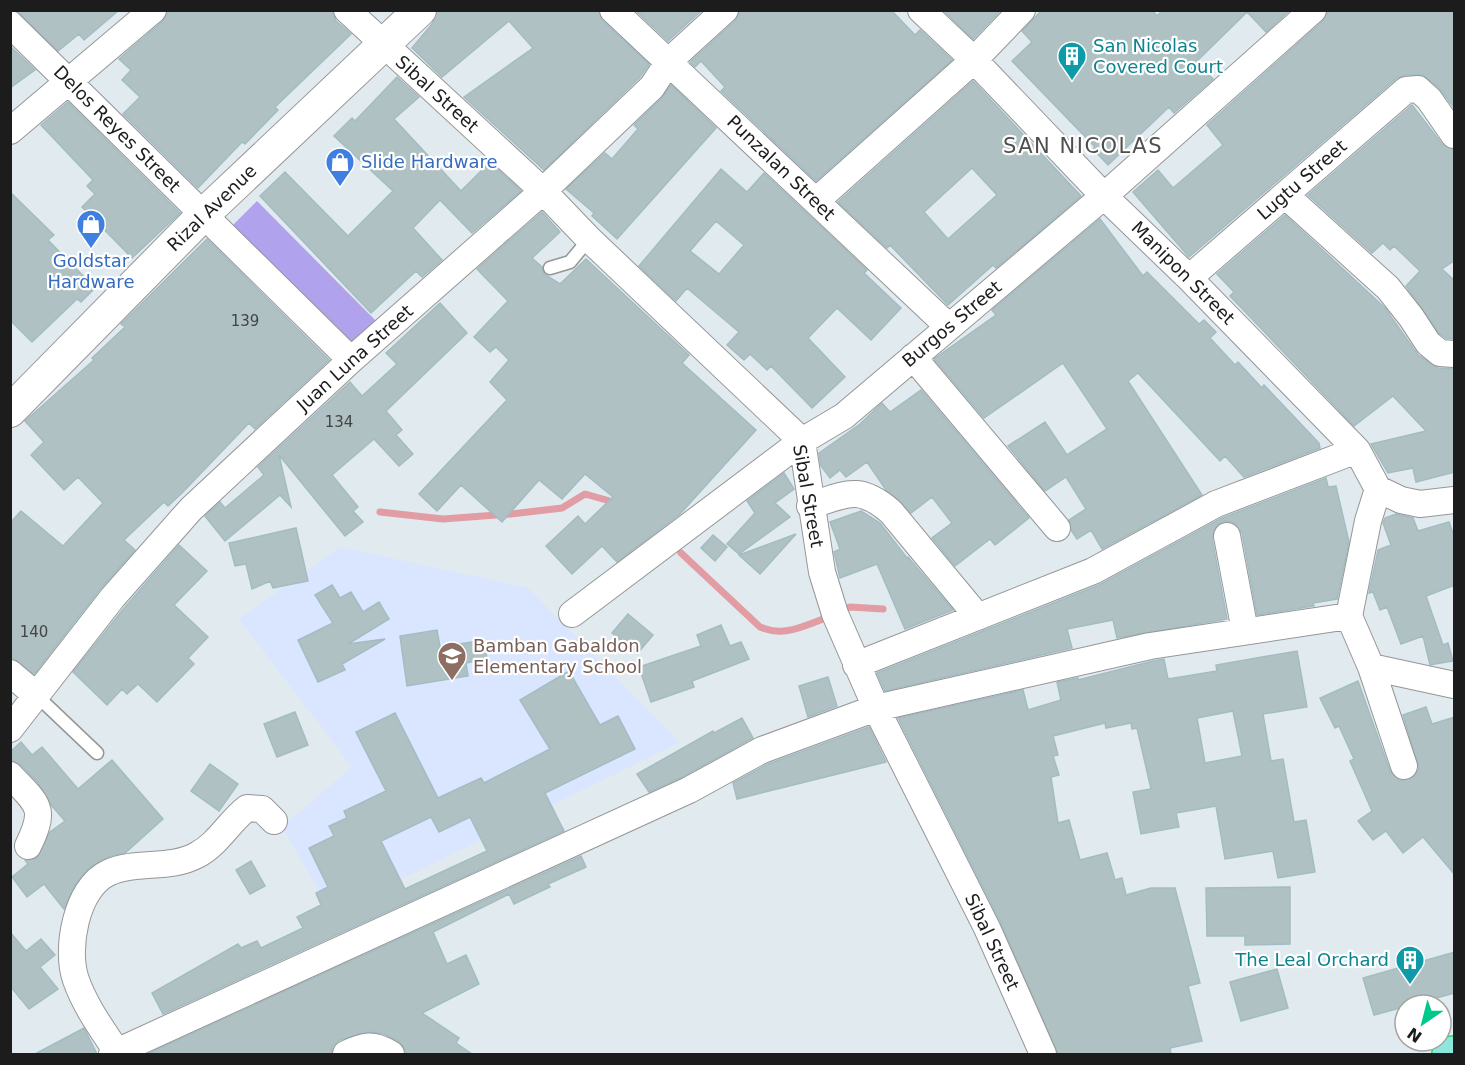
<svg xmlns="http://www.w3.org/2000/svg" width="1465" height="1065" font-family="'DejaVu Sans',sans-serif">
<style>
.education{fill:#dae5ff}
.grass{fill:#b1a2ee}
.lines{fill:none;stroke-linecap:round;stroke-linejoin:round}
.stream{stroke:#e19da3;stroke-width:7}
.building{fill:#b0c1c3;stroke:#a2bdc2;stroke-width:1.5;fill-rule:evenodd}
.service-casing{stroke:#969696;stroke-width:15}
.minor-casing{stroke:#969696;stroke-width:28}
.tertiary-casing{stroke:#969696;stroke-width:34}
.trunk-casing{stroke:#15e65f;stroke-width:36}
.service{stroke:#fff;stroke-width:12}
.minor{stroke:#fff;stroke-width:26}
.tertiary{stroke:#fff;stroke-width:32}
.trunk{stroke:#8ce8dc;stroke-width:33}
.labels{text-anchor:middle;stroke-width:4.5;stroke-linejoin:round;paint-order:stroke}
.number-label{font-size:15px;fill:#414546}
.culture-label{font-size:18px;fill:#0d838f;stroke:#fff;text-anchor:start}
.street-label{font-size:18px;fill:#1c1c1c;stroke:#fff}
.shop-label{font-size:18px;fill:#366cbe;stroke:#fff;text-anchor:start}
.education-label{font-size:18px;fill:#785e54;stroke:#fff;text-anchor:start}
.quarter-label{font-size:21px;letter-spacing:1.5px;fill:#4f4f4f;stroke:#fff}
</style>
<rect width="100%" height="100%" fill="#e1eaef"/>
<path class="education" d="M340 547 528 588 680 742 332 913 282 827 352 767 239 619Z"/>
<path class="grass" d="M257 201 377 322 352 346 233 225Z"/>
<g class="lines">
<path class="stream" d="M380 512 443 519 511 514 562 508 585 494 617 503
M681 553 760 627C783 637 801 627 823 619
M841 611 850 607 883 609"/>
</g>
<path class="building" d="M16 10H119L84 40 79 34 58 51Z
M168 10H332L336 21 351 34 275 107 278 110 245 144 242 142 198 188 123 114 140 97 122 80 131 70 119 59 163 21Z
M437 10H598L603 21 649 64 640 77 544 170 464 97 533 48 509 21 442 77 412 48 432 24Z
M635 10H702L668 41Z
M740 10H891L915 35 920 30 952 60 816 181 721 91 725 87 701 61 695 67 690 62 735 21Z
M943 10H1001L973 39Z
M1042 10H1152L1157 16 1163 10H1290L1266 32 1247 12 1196 62 1213 79 1174 113 1169 107 1108 165 1093 149 1095 147 1012 61 1032 42 1022 31Z
M1328 10H1455V109L1439 88 1423 75H1405L1397 78 1189 257 1133 192 1158 170 1173 188 1223 145 1207 125 1323 21Z
M10 46 35 70 10 88Z
M397 77 419 97 394 119 461 191 490 162 521 191 472 233 440 200 413 228 442 260 422 277 416 271 371 313 260 196 285 172 348 236 393 191 334 136 352 118 355 121Z
M973 81 1081 196 996 268 993 265 948 305 890 245 887 248 838 202ZM972 168 997 195 948 239 924 212Z
M671 85 716 128 617 239 592 216 594 213 566 189 605 153 612 159 638 129 634 125 662 98Z
M68 102 180 213 132 258 82 207 95 194 87 186 93 180 41 125Z
M1412 105 1442 144 1455 150V260L1442 269 1455 281V339L1446 338 1439 333 1406 286 1420 271 1394 246 1390 250 1383 243 1372 253 1308 195Z
M721 169 747 192 764 173 867 270 864 273 901 308 871 340 837 308 808 338 845 377 812 408 771 366 767 370 750 354 744 360 727 345 739 332 687 288 676 301 639 266ZM716 221 744 245 719 274 690 251Z
M10 192 54 235 48 240 95 288 81 302 77 299 32 342 10 320Z
M542 212 560 232 532 258 542 267 544 274 560 284 586 259 689 355 682 363 756 430 680 514 617 562 602 546 572 574 546 546 578 516 585 524 613 497 585 474 562 499 539 480 502 522 461 485 437 511 419 494 507 400 490 382 509 360 496 347 490 352 474 337 508 301 477 269Z
M1285 215 1385 308 1418 355 1438 368 1455 369V472L1416 482 1413 468 1388 473 1371 444 1426 431 1393 396 1354 426 1230 296 1234 292 1217 274Z
M1100 219 1143 276 1147 272 1199 324 1204 320 1216 332 1210 338 1235 365 1238 362 1262 388 1264 385 1319 443 1320 448 1244 477 1225 456 1220 461 1138 373 1128 381 1202 495 1102 549 1091 530 1077 539 1071 530 1069 520 1086 509 1066 477 1045 491 1008 446 1045 422 1067 455 1107 429 1063 363 984 418 934 359 996 315 992 310Z
M207 239 329 360 255 429 249 423 182 493 168 506 164 502 124 540 135 550 101 588 34 674 10 656V523L21 511 63 546 103 503 78 477 64 490 31 455 44 442 25 421 94 360 92 358 125 327 121 324Z
M440 303 467 333 386 411 402 430 396 435 413 454 399 466 374 439 332 475 358 507 353 511 363 522 345 536 279 455 291 507 280 495 225 541 205 516 220 502 225 508 264 475 258 467 350 382 362 396 397 364 386 353Z
M921 390 1029 518 995 545 990 539 955 566 932 538 952 523 932 497 911 513 886 490 867 462 846 477 840 470 830 478 821 466 819 453 860 424 882 403 890 412Z
M784 473 794 489 775 503 790 517 739 554 727 544 755 513 747 501Z
M1326 478 1328 487 1336 486 1349 542 1337 599 1313 603 1314 606 1257 615 1242 533 1232 522 1224 521 1217 525 1212 538 1227 619 1117 638 1113 620 1067 629 1072 648 885 691 877 673 1099 585 1222 518Z
M861 511 880 523 907 558 908 557 953 610 905 629 877 564 840 578 834 552 840 549 830 522Z
M1396 514 1413 518 1418 531 1449 522 1455 539V585L1426 596 1443 645 1448 643 1453 661 1430 665 1423 636 1401 644 1387 607 1380 610 1373 592 1369 593 1378 550 1391 545 1383 523 1385 518Z
M296 528 308 581 273 588 270 581 252 589 246 564 235 566 229 543Z
M796 534 760 574 739 555Z
M713 535 727 547 715 561 701 548Z
M179 545 207 571 174 605 208 637 188 658 194 664 157 702 138 684 127 694 122 689 107 705 73 672 125 607Z
M332 585 340 598 351 592 363 612 379 602 389 619 348 644 385 639 342 664 345 670 318 682 298 640 333 623 315 595Z
M628 614 653 635 637 654 612 633Z
M721 625 730 646 741 642 749 659 692 681 694 687 651 702 639 667 701 646 697 635Z
M437 630 440 647 484 640 487 659 466 663 468 676 407 686 400 636Z
M1297 651 1307 707 1263 714 1271 761 1283 759 1294 822 1306 820 1315 872 1278 878 1273 851 1225 859 1216 806 1176 813 1179 827 1141 834 1133 792 1151 789 1137 728 1132 729 1131 723 1106 728 1105 723 1053 736 1058 755 1053 756 1059 775 1051 777 1058 823 1069 820 1080 860 1107 853 1115 880 1122 878 1126 895 1151 888H1175L1200 983 1188 986 1202 1041 1170 1048 1171 1054H1058L1000 921 898 718 1023 690 1028 710 1061 700 1057 682 1078 678V680L1153 661 1164 659 1168 679 1217 671 1216 665ZM1233 711 1242 756 1205 763 1197 718Z
M569 671 600 725 618 716 635 749 545 793 564 831 163 1014 152 993 238 944 241 948 257 941 261 948 303 928 297 917 321 905 316 893 328 887 309 848 334 836 329 826 347 818 344 811 386 791 356 732 395 713 438 798 481 778 484 783 550 749 520 700ZM431 817 439 832 470 817 487 851 405 889 381 841Z
M828 677 837 706 808 717 799 686Z
M1358 681 1390 771 1400 781 1415 776 1419 768 1403 715 1426 707 1432 724 1455 717V875L1423 837 1403 853 1386 831 1373 840 1358 821 1372 811 1350 761 1354 759 1339 726 1335 728 1320 698Z
M295 712 308 745 277 757 264 724Z
M742 718 753 738 682 777 649 792 637 774 713 731 714 733Z
M869 727 886 762 737 799 733 783 768 764Z
M21 742 32 755 42 747 78 789 112 760 163 819 125 853 103 859 88 869 75 885 64 909 44 884 27 897 12 877 28 864 25 860 37 858 50 832 65 821 52 806 38 783 21 765 10 760V752Z
M210 764 238 784 219 811 191 791Z
M581 856 586 867 548 884 550 887 514 904 509 894 433 932 447 964 466 955 479 984 422 1013 459 1038 456 1043 472 1054H406L404 1047 398 1041 384 1034 369 1032 340 1040 333 1046 331 1054H147Z
M251 861 265 886 250 894 236 870Z
M1290 887V944L1245 945V936H1207L1206 888Z
M10 932 26 951 41 939 55 955 40 967 58 989 29 1009 10 986Z
M1455 952V993L1374 1015 1363 978Z
M1277 969 1288 1008 1241 1021 1230 982Z
M84 1028 97 1054H35Z"/>
<g class="lines">
<g class="service-casing">
<path id="service" d="M550 268 570 262 589 239
M36 695 97 753"/>
</g>
<g class="minor-casing">
<path id="minor" d="M347 10 543 191 589 239 802 441 822 572 835 614 876 708 987 928 1043 1054
M613 10 949 327
M921 10 974 60 1104 196 1189 278 1357 450 1378 489 1401 500 1420 504 1454 500
M10 24 351 360
M10 131 153 10
M1285 195 1388 288 1411 317 1428 343 1440 353 1454 354
M816 201 974 60 1022 10
M1189 278 1406 90 1418 89 1429 99 1454 135
M913 357 1057 528
M1378 489 1368 521 1349 616 1371 667 1404 766
M810 506C846 494 859 484 891 512L978 617
M1227 536 1245 631
M572 614 802 441 844 416 1104 196 1313 10
M856 665 1093 571 1216 504 1357 450
M1371 667 1454 685
M10 673 36 695
M10 729 113 597 191 509 351 360 543 191 652 87 669 61 725 10
M10 775C38 805 47 807 28 846
M117 1052C102 1029 85 1006 76 980 65 950 76 888 108 873 136 860 170 870 197 855 218 844 229 822 247 808L262 809 274 821
M112 1054 689 790 762 750 876 708 1150 646 1349 616
M346 1054C364 1045 373 1043 391 1054"/>
</g>
<g class="tertiary-casing">
<path id="tertiary" d="M10 411 204 214 420 10"/>
</g>
<g class="trunk-casing">
<path id="trunk" d="M1449 1054 1454 1053"/>
</g>
<use href="#service" class="service"/>
<use href="#minor" class="minor"/>
<use href="#tertiary" class="tertiary"/>
<use href="#trunk" class="trunk"/>
</g>
<defs>
<g id="building-pin" transform="scale(1.5)"><path d="M0 17L-7.5 6A9.5 9.5 0 1 1 7.5 6Z" fill="#0f9aa8" stroke="#fff"/><path d="M-4-6H4V6H1V3H-1V6H-4ZM-2.5-4.3h1.7v1.8h-1.7ZM.8-4.3h1.7v1.8H.8ZM-2.5-1h1.7V.8h-1.7ZM.8-1h1.7V.8H.8Z" fill="#fff"/></g>
<g id="shop-pin" transform="scale(1.5)"><path d="M0 17L-7.5 6A9.5 9.5 0 1 1 7.5 6Z" fill="#3f7fe0" stroke="#fff"/><path d="M-5-2.5h2.3a2.7 3.5 0 0 1 5.4 0H5L5.5 6h-11ZM-1.5-2.5h3a1.5 2.3 0 0 0-3 0Z" fill="#fff"/></g>
<g id="school-pin" transform="scale(1.5)"><path d="M0 17L-7.5 6A9.5 9.5 0 1 1 7.5 6Z" fill="#8d6e63" stroke="#fff"/><path d="M0-5L7-2L0 1L-7-2ZM-4 1L0 2.5L4 1V4Q0 6-4 4Z" fill="#fff"/></g>
</defs>
<g fill-rule="evenodd">
<use href="#building-pin" x="1072" y="56"/>
<use href="#shop-pin" x="340" y="162"/>
<use href="#shop-pin" x="91" y="224"/>
<use href="#school-pin" x="452" y="656"/>
<use href="#building-pin" x="1410" y="960"/>
</g>
<g class="labels">
<g class="number-label">
<text x="245" y="326">139</text>
<text x="339" y="427">134</text>
<text x="34" y="637">140</text>
</g>
<g class="culture-label">
<text x="1093" y="52">San Nicolas<tspan x="1093" dy="21">Covered Court</tspan></text>
<text x="1389" y="966" text-anchor="end">The Leal Orchard</text>
</g>
<g class="street-label">
<text transform="translate(437 94) rotate(42)" y="6">Sibal Street</text>
<text transform="translate(117 129) rotate(45)" y="6">Delos Reyes Street</text>
<text transform="translate(781 168) rotate(44)" y="6">Punzalan Street</text>
<text transform="translate(1302 180) rotate(-41)" y="6">Lugtu Street</text>
<text transform="translate(212 208) rotate(-44)" y="6">Rizal Avenue</text>
<text transform="translate(1183 273) rotate(45)" y="6">Manipon Street</text>
<text transform="translate(952 324) rotate(-40)" y="6">Burgos Street</text>
<text transform="translate(355 358) rotate(-42)" y="6">Juan Luna Street</text>
<text transform="translate(808 496) rotate(80)" y="6">Sibal Street</text>
<text transform="translate(992 942) rotate(65)" y="6">Sibal Street</text>
</g>
<g class="shop-label">
<text x="361" y="168">Slide Hardware</text>
<text x="91" y="267" text-anchor="middle">Goldstar<tspan x="91" dy="21">Hardware</tspan></text>
</g>
<g class="education-label">
<text x="473" y="652">Bamban Gabaldon<tspan x="473" dy="21">Elementary School</tspan></text>
</g>
<g class="quarter-label">
<text x="1083" y="153">SAN NICOLAS</text>
</g>
</g>
<rect width="1465" height="1065" fill="none" stroke="#1c1c1c" stroke-width="24"/>
<g transform="translate(1423 1023) rotate(215)"><circle r="28" fill="#ffffff" stroke="#a4a4a4" stroke-width="1.5"/>
<path d="M0-4.5L10 22L0 15L-10 22Z" fill="#00c98c"/>
<text y="-9" font-size="16" font-weight="bold" text-anchor="middle" fill="#1c1c1c">N</text>
</g>
</svg>
